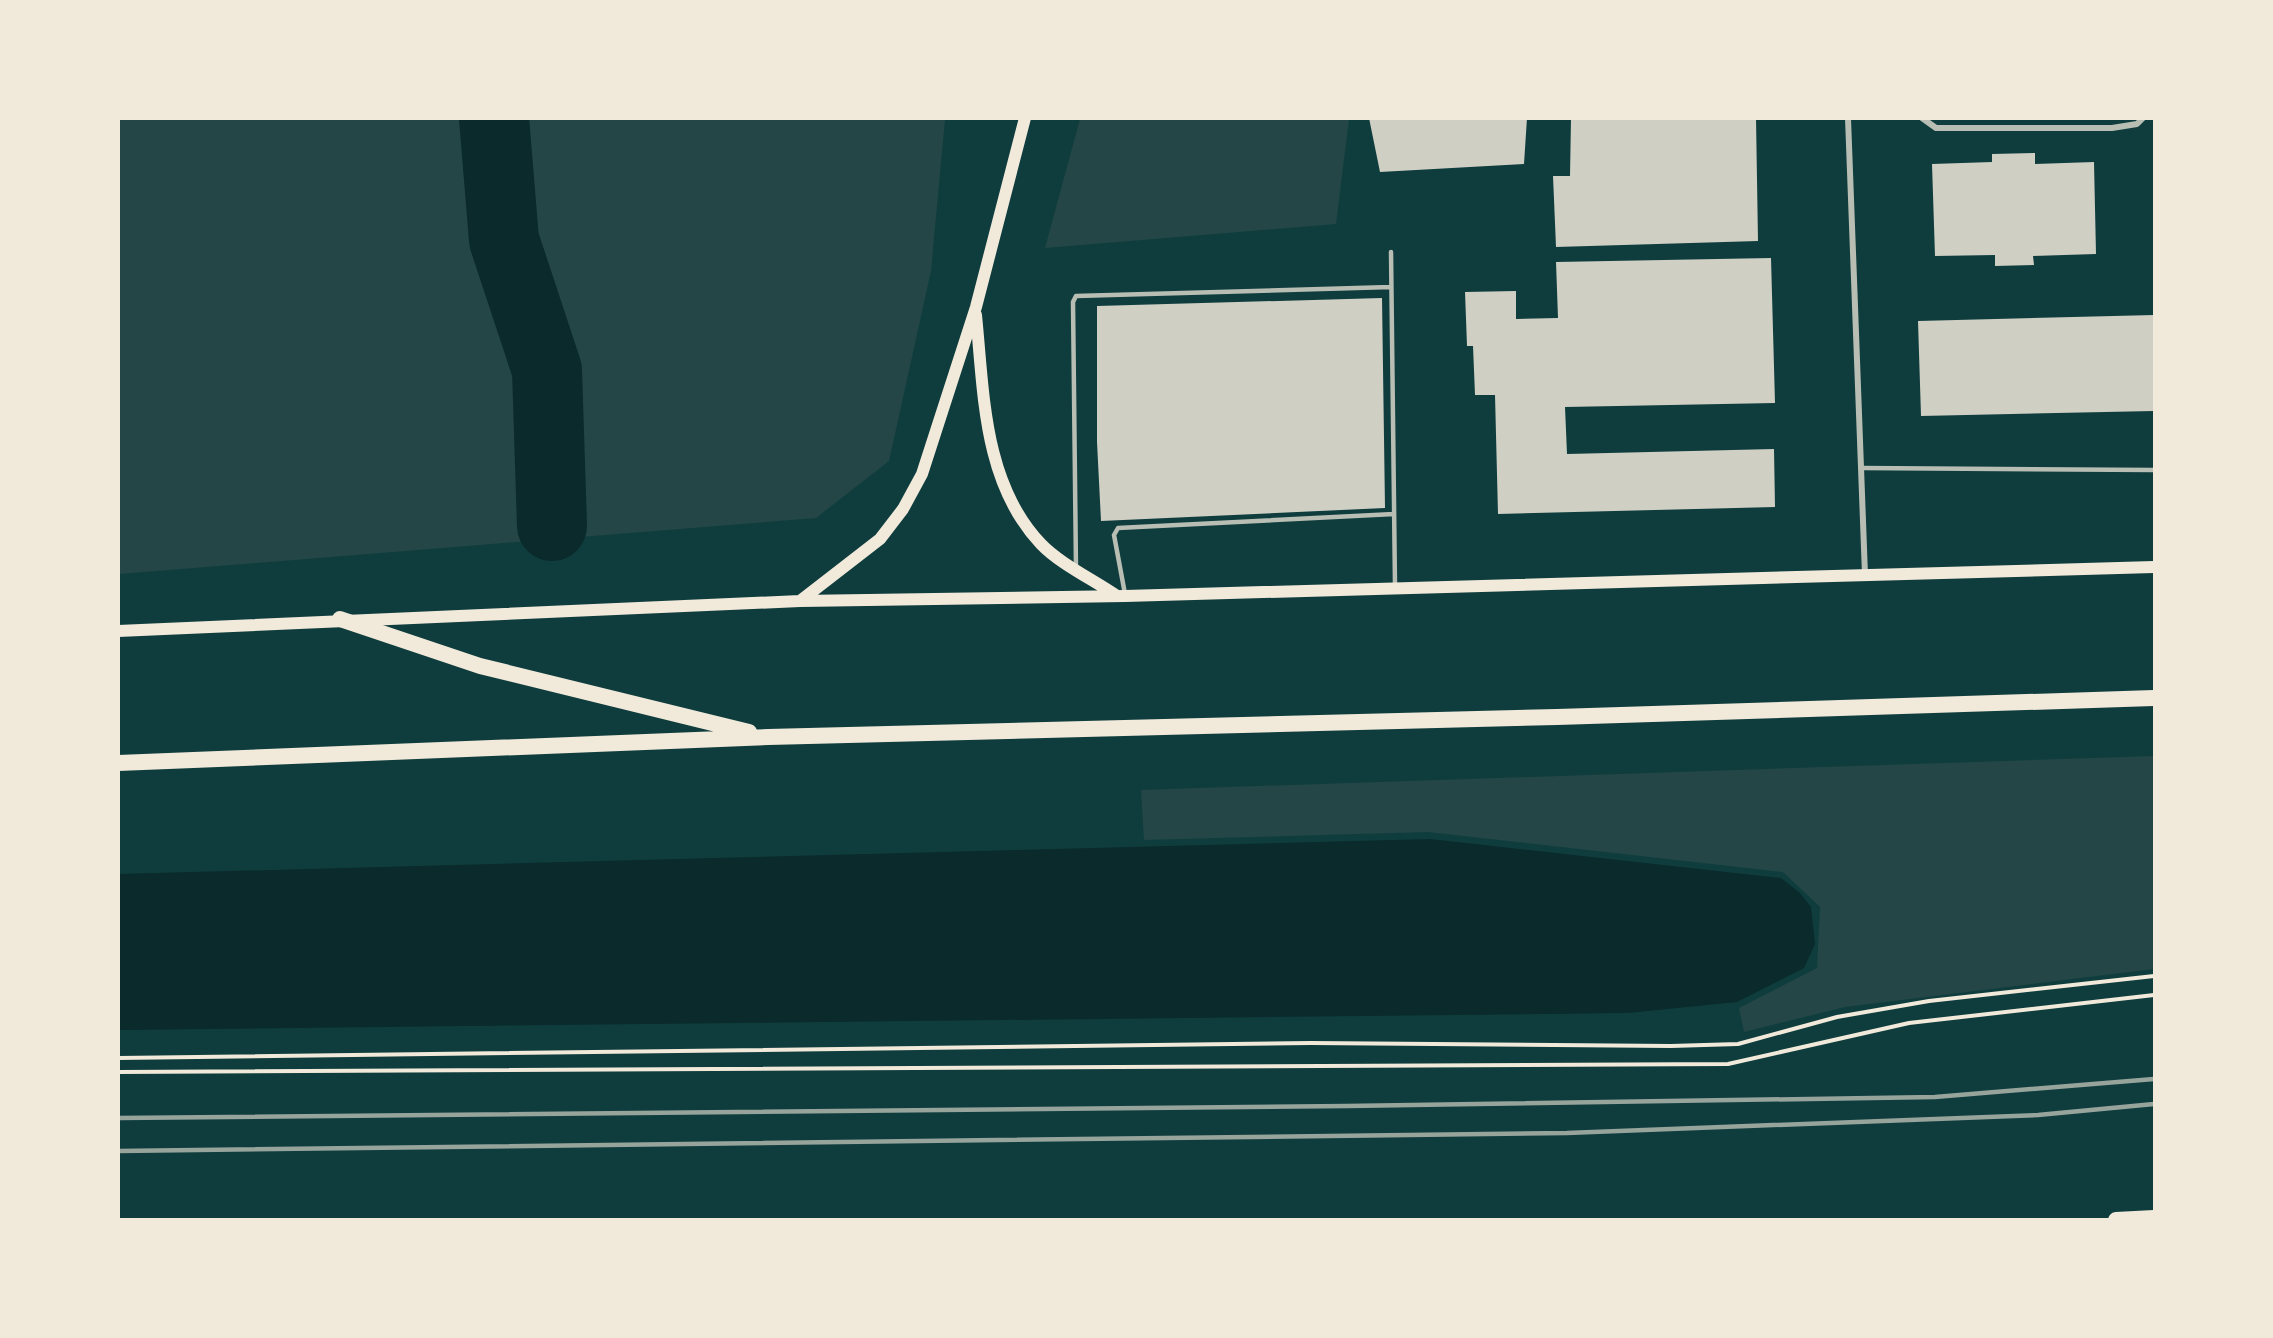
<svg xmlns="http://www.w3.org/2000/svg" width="2273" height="1338" font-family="'Asap Condensed',sans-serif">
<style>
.green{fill:#244646}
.water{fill:#0a2a2b}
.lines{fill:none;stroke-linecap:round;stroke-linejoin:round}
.river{stroke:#0a2a2b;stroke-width:70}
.building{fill:#cfcfc3}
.path{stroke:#f1e9da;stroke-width:4}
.service{stroke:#b8beb3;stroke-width:4.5}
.minor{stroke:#b8beb3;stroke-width:6}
.secondary{stroke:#f1e9da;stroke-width:12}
.trunk{stroke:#f1e9da;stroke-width:16}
.rail{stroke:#97a49c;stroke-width:4.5}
</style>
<rect width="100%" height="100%" fill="#0f3d3e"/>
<path class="green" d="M119 118 945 119 931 271 889 461 816 518 119 574Z
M1080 119H1349L1336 224 1045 248Z
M2154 756V969L1845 1007 1744 1032 1739 1008 1817 968 1820 907 1783 872 1428 832 1144 840 1141 790Z"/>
<path class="water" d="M1430 839 1781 878 1800 893 1811 907 1815 944 1804 968 1737 1002 1628 1013 119 1030V874Z"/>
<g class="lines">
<path class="river" d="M494 118 504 240 547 370 552 526"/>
</g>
<path class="building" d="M1369 118H1527L1524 164 1380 172Z
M1571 118H1756L1758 241 1556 247 1553 176H1570Z
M2035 153V164L2094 162 2096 254 2033 256 2034 265 1995 266V255L1935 256 1932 164 1992 162V154Z
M1771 258 1775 403 1565 407 1567 454 1774 449 1775 507 1498 514 1495 395H1475L1473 346H1467L1465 292 1516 291V319L1558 318 1556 262Z
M1382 298 1385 508 1101 521 1097 442V306Z
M2154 315V411L1921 416 1918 321Z"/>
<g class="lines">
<path class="path" d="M118 1058 1311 1043 1671 1046 1738 1044 1837 1017 1929 1001 2154 976
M118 1072 1728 1064 1909 1023 2154 995"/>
<path class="service" d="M1391 252 1395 586
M1861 468 2154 470
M1076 569 1073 302 1076 296 1391 287
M1125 594 1114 535 1118 528 1394 514"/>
<path class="minor" d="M1848 118 1865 575
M1922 118 1936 128H2112L2137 124 2143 118"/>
<path class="secondary" d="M976 315C984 394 983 483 1041 544 1060 564 1094 580 1117 596
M800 601 880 539 903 509 922 474 976 307 1025 118
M118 631 800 601 1125 596 2154 567"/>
<path class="trunk" d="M340 619 480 666 749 732
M118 763 768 737 1557 717 2154 698
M2116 1220 2154 1218"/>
<path class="rail" d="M118 1118 1347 1106 1935 1097 2154 1079
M118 1151 1567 1133 2038 1115 2154 1104"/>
</g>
<rect width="2273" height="1338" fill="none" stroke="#f1e9da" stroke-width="240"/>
</svg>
